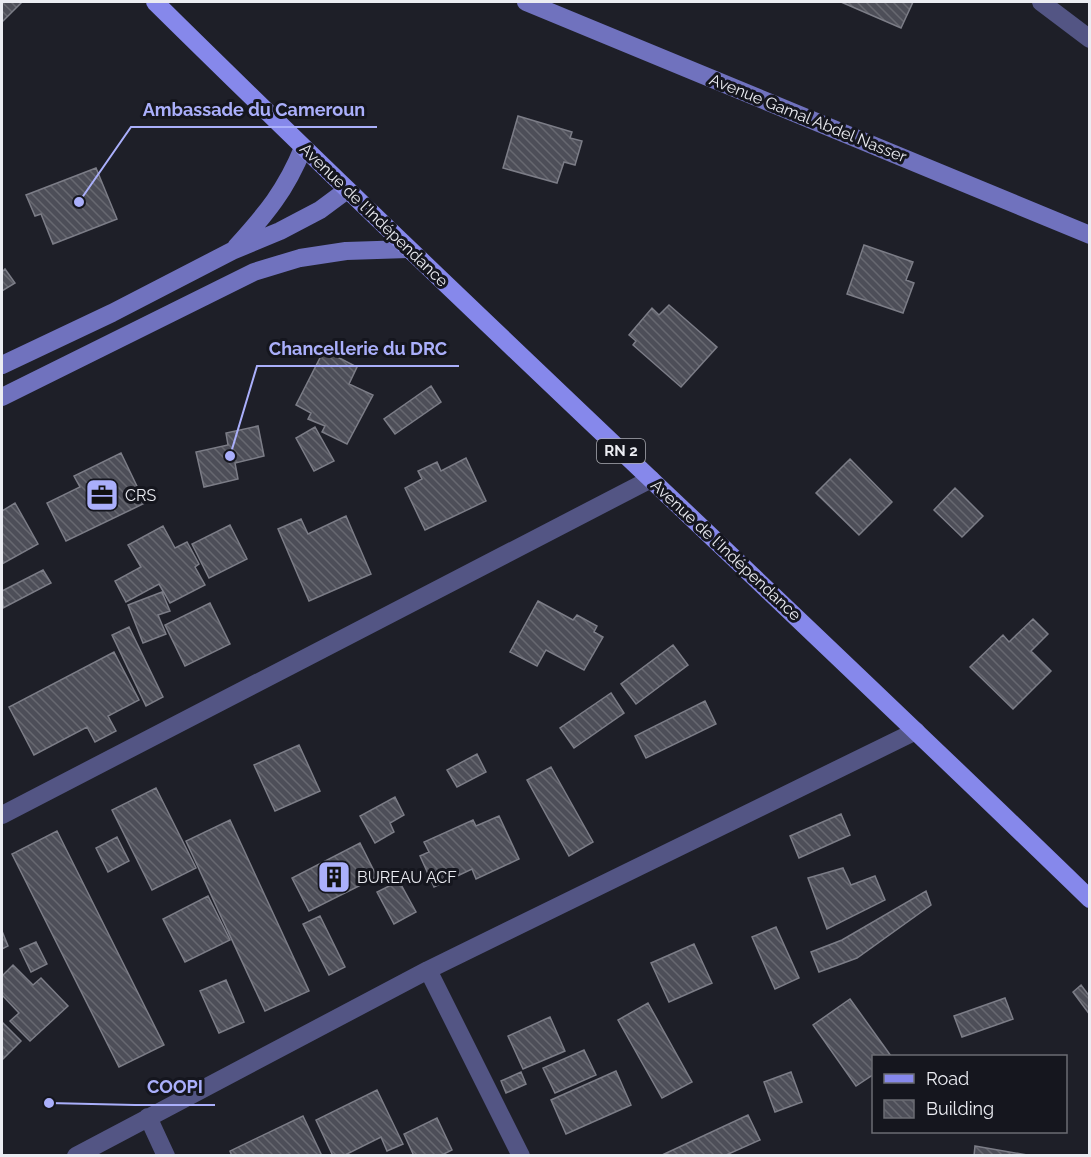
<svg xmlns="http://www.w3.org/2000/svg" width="1091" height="1157" viewBox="0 0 1091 1157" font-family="Raleway,sans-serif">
  <defs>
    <pattern id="building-back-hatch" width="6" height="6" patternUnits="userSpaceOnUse" patternTransform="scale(1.5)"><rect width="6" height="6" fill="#4d4e58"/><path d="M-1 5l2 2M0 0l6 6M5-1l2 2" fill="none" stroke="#676870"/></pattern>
  </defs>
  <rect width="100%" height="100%" fill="#1e1f28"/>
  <!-- building -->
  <path fill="url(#building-back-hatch)" stroke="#7c7d87" stroke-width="1.5" d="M 2,2 L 22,2 L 2,22 Z
    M 841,2 L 913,2 L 901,28 Z
    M 518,116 L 572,132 L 570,138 L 582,141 L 575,165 L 564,162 L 557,183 L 503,168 Z
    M 96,168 L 117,219 L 53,244 L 41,214 L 35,216 L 26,195 Z
    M 864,245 L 913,262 L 906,280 L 914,283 L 903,313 L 847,294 Z
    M 5,269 L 15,283 L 2,291 L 2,272 Z
    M 669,305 L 717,347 L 681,387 L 633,345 L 636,341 L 629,335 L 652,308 L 659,315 Z
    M 324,350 L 357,367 L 349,384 L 373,395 L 347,444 L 322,432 L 325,426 L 308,419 L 311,413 L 296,405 Z
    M 431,386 L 441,402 L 395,434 L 384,419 Z
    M 258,426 L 264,456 L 235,463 L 238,479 L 204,487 L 196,452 L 228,445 L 226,433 Z
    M 315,427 L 334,461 L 314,471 L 296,438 Z
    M 121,453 L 145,503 L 66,541 L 47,503 L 80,487 L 74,476 Z
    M 466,458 L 486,501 L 425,530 L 405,488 L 422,479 L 418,471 L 437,462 L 441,471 Z
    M 850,459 L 892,502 L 859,535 L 816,493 Z
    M 955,488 L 983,516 L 962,537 L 934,510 Z
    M 15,503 L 38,544 L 2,564 L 2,511 Z
    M 346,516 L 371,574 L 309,601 L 278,529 L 301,519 L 308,534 Z
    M 230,525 L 247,559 L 209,578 L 192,544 Z
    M 163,526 L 175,548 L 187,542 L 199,564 L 195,567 L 205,585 L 170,603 L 159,584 L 126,602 L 115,581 L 141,567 L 128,545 Z
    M 43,570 L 51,583 L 3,608 L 2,591 Z
    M 162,592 L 170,611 L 158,615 L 166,634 L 143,643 L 128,605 Z
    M 538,601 L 573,620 L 577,615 L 597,626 L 594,632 L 603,637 L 584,670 L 546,650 L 537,666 L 510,652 Z
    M 210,603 L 230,644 L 185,666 L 165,625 Z
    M 1033,619 L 1048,634 L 1031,651 L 1051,671 L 1013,709 L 970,667 L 1003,635 L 1009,642 Z
    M 129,627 L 163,697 L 146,706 L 112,635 Z
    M 673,645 L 688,665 L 636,704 L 621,684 Z
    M 114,652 L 139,700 L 108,716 L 116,731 L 95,742 L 87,727 L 34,755 L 9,707 Z
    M 611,693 L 624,713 L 574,748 L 560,728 Z
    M 705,701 L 716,724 L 646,758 L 635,736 Z
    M 299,745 L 320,791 L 275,811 L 254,765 Z
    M 477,754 L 486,772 L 457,787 L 447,770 Z
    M 551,767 L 593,842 L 569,856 L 527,780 Z
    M 156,788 L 196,868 L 152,890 L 112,810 Z
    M 395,797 L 404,815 L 390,823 L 394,832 L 375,843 L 360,816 Z
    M 841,814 L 850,835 L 799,858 L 790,836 Z
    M 499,816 L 519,859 L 476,879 L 472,869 L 434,887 L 420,856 L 429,852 L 424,842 L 473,820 L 476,826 Z
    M 230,820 L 309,991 L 265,1011 L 186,841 Z
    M 57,831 L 164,1045 L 119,1067 L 12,854 Z
    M 117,837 L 129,861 L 108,872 L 96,848 Z
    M 360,843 L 377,877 L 309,911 L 292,878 Z
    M 843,868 L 851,885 L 875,876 L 885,900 L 827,929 L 808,878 Z
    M 399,881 L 416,912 L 394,924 L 377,892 Z
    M 926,891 L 931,905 L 857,958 L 819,972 L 811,952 L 842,940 Z
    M 208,896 L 230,940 L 185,962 L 163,919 Z
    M 320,916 L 345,967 L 329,975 L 303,924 Z
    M 776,927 L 799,978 L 775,989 L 752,937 Z
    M 2,931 L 8,946 L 2,949 Z
    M 36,942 L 47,964 L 31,972 L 20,949 Z
    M 694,944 L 712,983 L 669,1002 L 651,963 Z
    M 13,965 L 33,985 L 41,978 L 68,1006 L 30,1041 L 10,1021 L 19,1013 L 2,995 L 2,976 Z
    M 226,980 L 244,1022 L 219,1033 L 200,991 Z
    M 1081,985 L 1090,997 L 1090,1015 L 1073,992 Z
    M 1005,998 L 1013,1019 L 962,1037 L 954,1016 Z
    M 850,999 L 891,1056 L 874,1056 L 874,1074 L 856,1086 L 813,1025 Z
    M 648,1003 L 692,1082 L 662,1098 L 618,1020 Z
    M 550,1017 L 565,1051 L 523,1069 L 508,1036 Z
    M 2,1022 L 21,1041 L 2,1060 Z
    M 584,1050 L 596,1075 L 555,1093 L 543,1068 Z
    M 616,1071 L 631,1105 L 566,1134 L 551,1100 Z
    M 521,1072 L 526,1084 L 506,1093 L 501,1081 Z
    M 791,1072 L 802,1102 L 775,1112 L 764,1082 Z
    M 377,1090 L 403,1144 L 387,1151 L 381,1137 L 343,1156 L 333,1156 L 316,1120 Z
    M 748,1115 L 760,1140 L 724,1156 L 660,1156 Z
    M 303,1116 L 322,1156 L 232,1156 L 230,1151 Z
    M 437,1118 L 452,1150 L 440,1156 L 414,1156 L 404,1134 Z
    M 975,1146 L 1033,1156 L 974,1156 Z"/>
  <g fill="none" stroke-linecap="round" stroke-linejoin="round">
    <!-- street -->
    <path stroke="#535584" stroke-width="18" d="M 1041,2 L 1090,39
      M 2,815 L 651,479
      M 428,970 L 521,1156
      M 148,1117 L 166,1156
      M 76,1156 L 428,970 L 916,731"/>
    <!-- secondary -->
    <path stroke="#7072be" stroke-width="18" d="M 526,2 L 1090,235
      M 236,247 C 266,214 286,190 303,148
      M 2,365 L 112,313 L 232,251 L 280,231 L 320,210 L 347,190
      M 2,397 L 254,272 L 300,258 L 346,251 L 408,249"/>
    <!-- primary -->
    <path stroke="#8688eb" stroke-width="18" d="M 155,2 C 462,305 780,598 1090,899"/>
  </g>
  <!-- icons -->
  <defs>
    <g id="office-square" transform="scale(1.725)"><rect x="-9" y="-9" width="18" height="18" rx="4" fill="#aaaffb" stroke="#15161e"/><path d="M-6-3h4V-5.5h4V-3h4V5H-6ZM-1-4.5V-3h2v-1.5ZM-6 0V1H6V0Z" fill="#111"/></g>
    <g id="building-square" transform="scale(1.725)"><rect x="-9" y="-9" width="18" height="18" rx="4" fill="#aaaffb" stroke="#15161e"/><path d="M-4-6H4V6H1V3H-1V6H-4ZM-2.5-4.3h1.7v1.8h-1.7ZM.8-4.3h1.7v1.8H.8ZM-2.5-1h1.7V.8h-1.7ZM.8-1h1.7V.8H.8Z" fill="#111"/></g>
  </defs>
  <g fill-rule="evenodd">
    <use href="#office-square" x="102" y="495"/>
    <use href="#building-square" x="334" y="877"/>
  </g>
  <g text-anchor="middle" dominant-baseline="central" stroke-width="6" stroke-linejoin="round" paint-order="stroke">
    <!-- shield labels -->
    <rect fill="#15161e" stroke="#abacb2" stroke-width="1.5" x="597" y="439" width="48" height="24" rx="4.5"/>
    <g font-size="15" font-weight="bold" fill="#ebecf2">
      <text x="621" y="451">RN 2</text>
    </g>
    <!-- street labels -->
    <g font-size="16" fill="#ebecf2" stroke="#15161e">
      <text transform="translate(808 118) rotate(22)">Avenue Gamal Abdel Nasser</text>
      <text transform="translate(374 215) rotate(44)">Avenue de l'Indépendance</text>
      <text transform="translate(726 550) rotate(43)">Avenue de l'Indépendance</text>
    </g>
    <!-- poi labels -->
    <g font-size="16" fill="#ebecf2" stroke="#15161e" text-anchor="start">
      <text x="125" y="495">CRS</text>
      <text x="357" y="877">BUREAU ACF</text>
    </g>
  </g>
  <!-- callouts -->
  <path fill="none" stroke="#aaaffb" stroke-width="2" d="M79 202L131 127H377M230 456L257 366H459M49 1103L135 1105H215"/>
  <g fill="#aaaffb" stroke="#15161e" stroke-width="2">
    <circle cx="79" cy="202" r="6"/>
    <circle cx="230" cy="456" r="6"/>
    <circle cx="49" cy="1103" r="6"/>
  </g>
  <g font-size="18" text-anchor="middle" font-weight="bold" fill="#aaaffb" stroke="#15161e" stroke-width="6" stroke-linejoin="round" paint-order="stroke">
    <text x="254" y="116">Ambassade du Cameroun</text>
    <text x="358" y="355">Chancellerie du DRC</text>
    <text x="175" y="1093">COOPI</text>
  </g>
  <!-- border -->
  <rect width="1091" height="1157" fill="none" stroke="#ebecf2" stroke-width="6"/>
  <!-- legend -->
  <rect x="872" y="1055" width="195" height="78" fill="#15161e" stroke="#6b6c73" stroke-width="1.5"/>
  <rect x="884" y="1074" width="30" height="9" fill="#8688eb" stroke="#6b6c73" stroke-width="1.5"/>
  <text x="926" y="1085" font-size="18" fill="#ebecf2">Road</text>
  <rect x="884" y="1100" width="30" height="18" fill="url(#building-back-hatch)" stroke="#6b6c73" stroke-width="1.5"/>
  <text x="926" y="1115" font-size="18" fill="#ebecf2">Building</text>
</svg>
